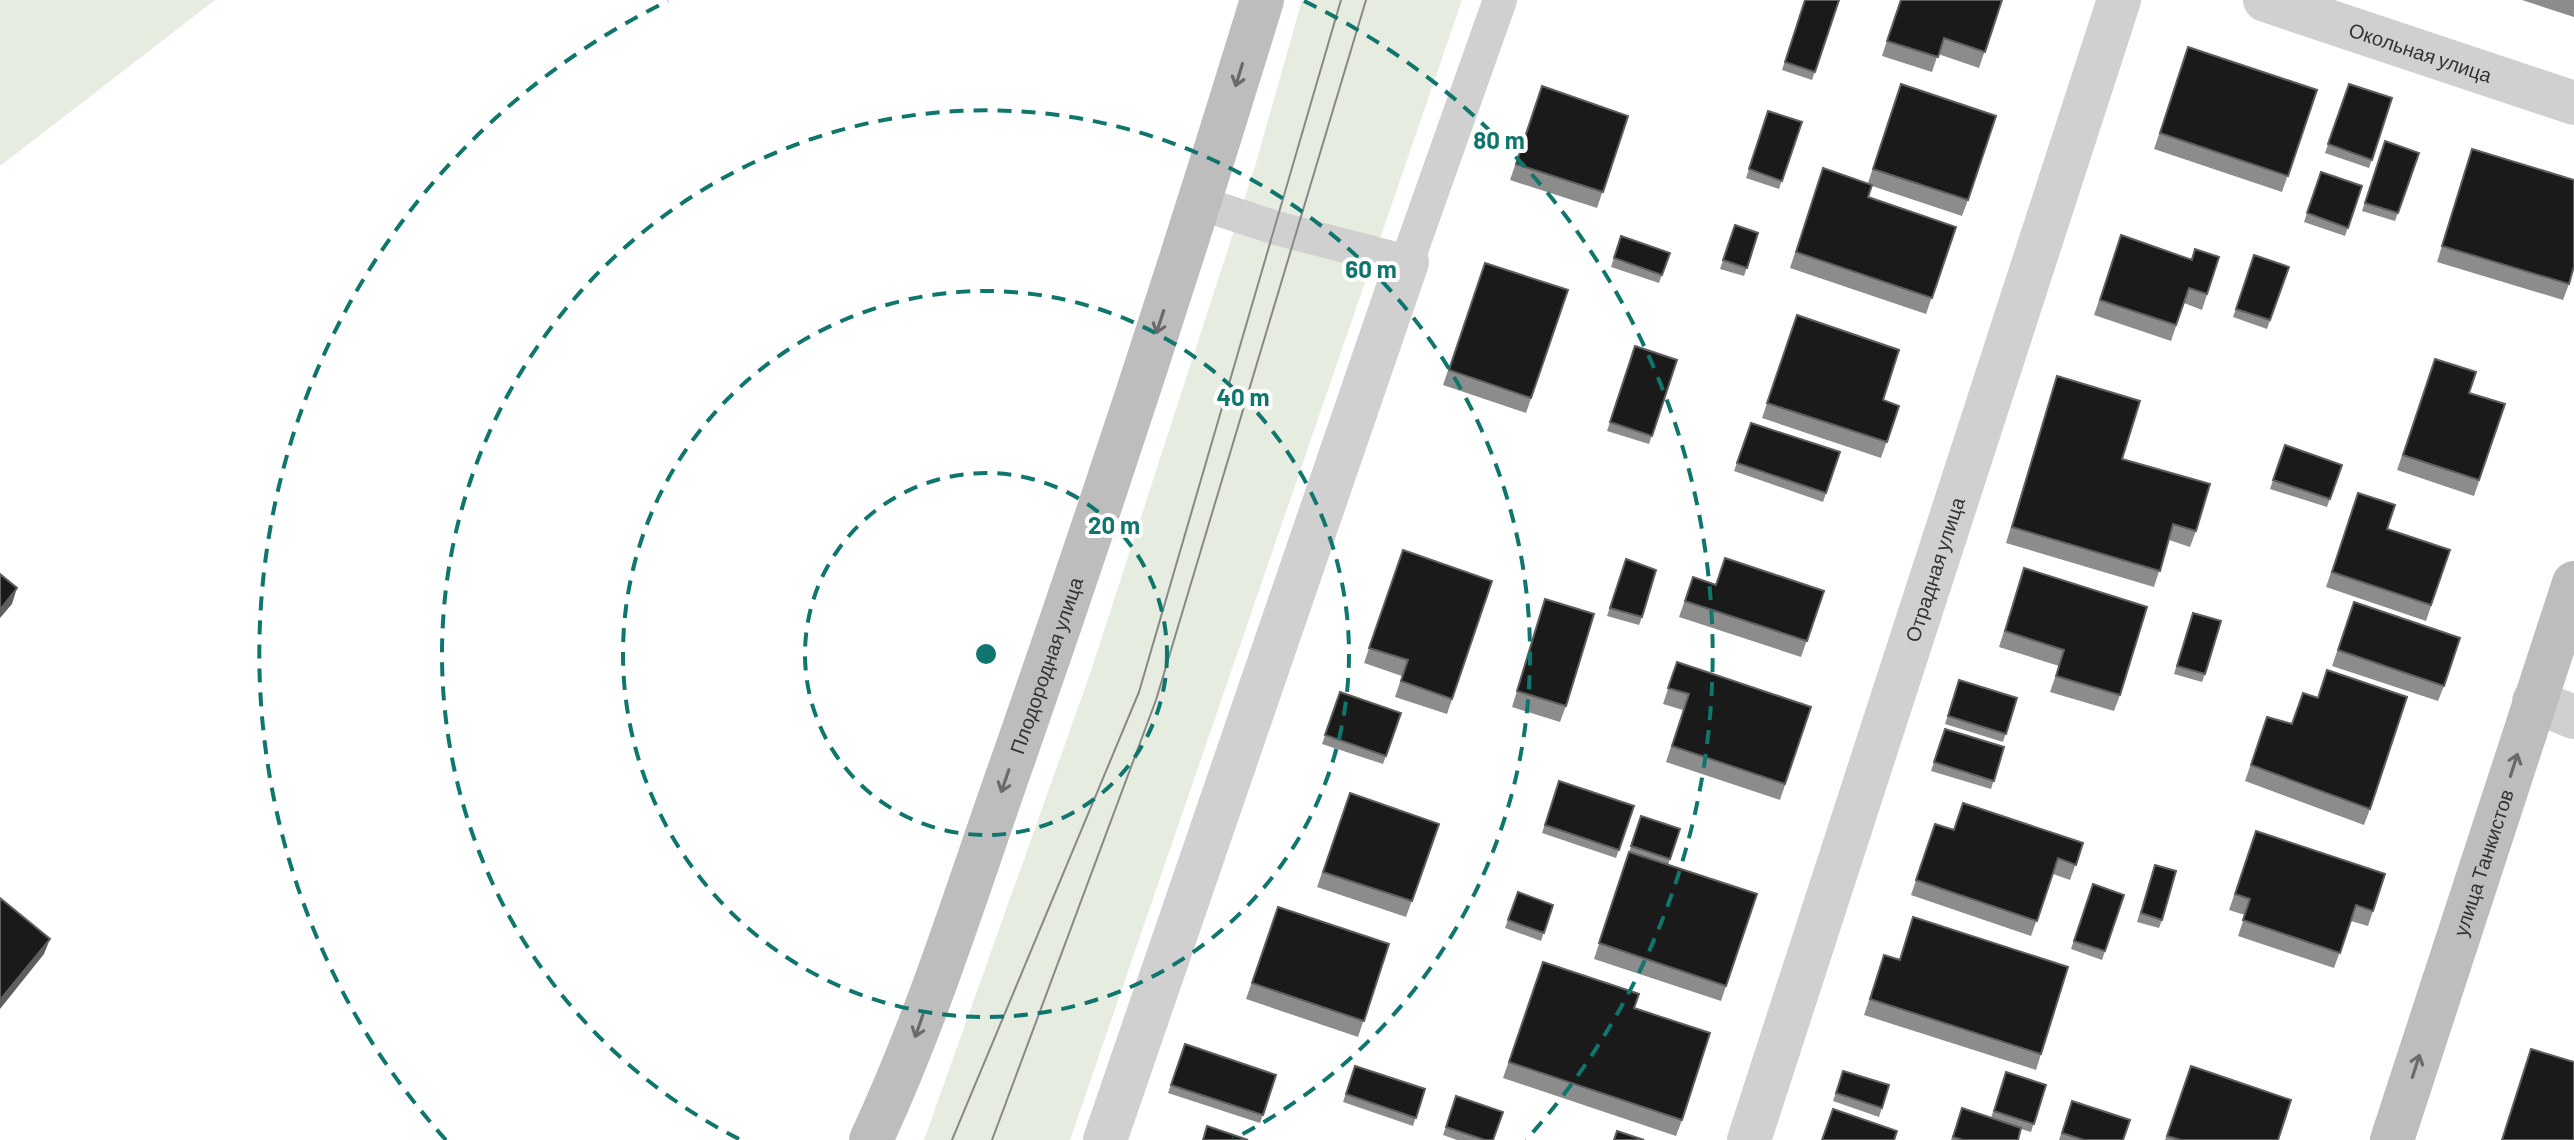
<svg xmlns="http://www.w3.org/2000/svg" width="2574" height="1140" viewBox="0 0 2574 1140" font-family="Barlow,sans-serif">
  <rect width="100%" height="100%" fill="#fff"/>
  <!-- green -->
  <path fill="#e6ecdf" d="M 0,0 L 215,0 L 0,166 Z
    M 1302,0 L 1462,0 L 1070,1140 L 924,1140 L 1090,674 L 1256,163 Z"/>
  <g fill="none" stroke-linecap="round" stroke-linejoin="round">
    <!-- lane -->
    <path stroke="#d0d0d0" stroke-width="34" d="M 1200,203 L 1276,228 L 1407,262 L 1500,0"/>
    <!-- street -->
    <g stroke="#d0d0d0" stroke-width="44">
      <path id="s1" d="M 2265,0 L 2574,103"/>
      <path d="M 2534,701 L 2574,717"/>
      <path d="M 1105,1140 L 1407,262"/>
      <path id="s2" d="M 1749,1140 L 2119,0"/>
    </g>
    <!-- secondary -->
    <g stroke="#bdbdbd" stroke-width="44">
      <path id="s3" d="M 871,1140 C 928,1018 968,887 1013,760 C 1101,509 1184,255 1262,0"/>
      <path id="s4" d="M 2392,1140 L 2574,583"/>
    </g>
    <!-- tram -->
    <path stroke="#888" stroke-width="2" d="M 952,1140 L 1139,692 L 1341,0
      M 992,1140 L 1156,700 L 1366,0"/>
  </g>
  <!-- wall -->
  <path fill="#8c8c8c" d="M 1805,0 L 1839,0 L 1812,80 L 1782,70 Z
    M 1900,0 L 2002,0 L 1979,68 L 1938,54 L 1932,72 L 1882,56 Z
    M 2522,0 L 2574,0 L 2574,17 Z
    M 2188,47 L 2317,90 L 2282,192 L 2154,149 Z
    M 2349,84 L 2392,98 L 2369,168 L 2325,153 Z
    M 1542,86 L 1628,116 L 1597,208 L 1510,180 Z
    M 1895,100 L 1968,200 L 1962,216 L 1872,186 L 1868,197 L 1956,227 L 1926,314 L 1790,268 L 1818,184 L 1868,183 Z
    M 1768,111 L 1802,122 L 1779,189 L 1746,178 Z
    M 2385,141 L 2419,153 L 2395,221 L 2362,211 Z
    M 2472,149 L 2569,284 L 2563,300 L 2437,262 Z
    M 2321,172 L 2362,186 L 2345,236 L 2304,222 Z
    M 1735,225 L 1758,233 L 1744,276 L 1720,269 Z
    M 1621,236 L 1670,253 L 1659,283 L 1611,267 Z
    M 2195,249 L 2219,257 L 2202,310 L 2184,303 L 2171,341 L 2094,315 L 2116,251 L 2191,259 Z
    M 2254,255 L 2289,267 L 2267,329 L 2233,317 Z
    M 1485,263 L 1568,290 L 1526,413 L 1443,385 Z
    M 1797,315 L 1883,400 L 1899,406 L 1881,458 L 1762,418 Z
    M 1635,346 L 1677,360 L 1649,444 L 1607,431 Z
    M 2435,359 L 2469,393 L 2505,404 L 2474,496 L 2397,470 Z
    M 2057,376 L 2122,459 L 2196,531 L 2190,547 L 2169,540 L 2154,587 L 2006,543 Z
    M 1751,423 L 1840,452 L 1823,502 L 1734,471 Z
    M 2285,445 L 2342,465 L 2327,507 L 2270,489 Z
    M 2358,493 L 2387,529 L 2450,550 L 2426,621 L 2326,587 Z
    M 1403,550 L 1492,581 L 1447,714 L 1395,697 L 1402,676 L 1364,663 Z
    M 1626,559 L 1642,617 L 1639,625 L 1607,616 Z
    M 2024,568 L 2120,695 L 2114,711 L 2050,692 L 2059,666 L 1999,647 Z
    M 1693,577 L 1715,585 L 1824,591 L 1801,657 L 1679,617 Z
    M 1545,599 L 1566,706 L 1560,722 L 1512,707 Z
    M 2354,602 L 2444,686 L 2438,701 L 2332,666 Z
    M 2190,622 L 2205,674 L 2202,682 L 2174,674 Z
    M 1677,662 L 1811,707 L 1780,800 L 1666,762 L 1683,710 L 1663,704 Z
    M 1959,680 L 2017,698 L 2003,742 L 1945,724 Z
    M 1340,692 L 1401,713 L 1383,764 L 1322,744 Z
    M 2317,698 L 2370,809 L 2364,825 L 2245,781 L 2267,717 L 2292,724 Z
    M 1945,729 L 2004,747 L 1991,789 L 1931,771 Z
    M 1559,781 L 1634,806 L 1616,858 L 1542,833 Z
    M 1350,793 L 1439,824 L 1406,917 L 1317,887 Z
    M 1641,816 L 1680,829 L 1668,865 L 1726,986 L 1721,1001 L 1594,959 Z
    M 1935,824 L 1954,829 L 2083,843 L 2070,880 L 2053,874 L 2031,936 L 1911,895 Z
    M 2256,831 L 2385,874 L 2368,926 L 2351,921 L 2334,968 L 2238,936 L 2245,915 L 2229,910 Z
    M 2152,873 L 2162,920 L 2159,928 L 2137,922 Z
    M 2093,884 L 2124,895 L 2102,960 L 2071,949 Z
    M 1518,892 L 1553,905 L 1541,941 L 1505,928 Z
    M 1278,907 L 1389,944 L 1358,1037 L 1246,999 Z
    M 1913,917 L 2041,1054 L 2036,1070 L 1864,1015 L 1884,955 L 1899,960 Z
    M 1543,962 L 1634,1008 L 1682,1120 L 1676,1136 L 1503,1078 Z
    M 1185,1044 L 1276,1075 L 1260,1123 L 1168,1093 Z
    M 1355,1066 L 1425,1089 L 1413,1126 L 1343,1102 Z
    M 2191,1066 L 2278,1140 L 2165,1140 Z
    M 1843,1071 L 1889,1085 L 1879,1117 L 1833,1101 Z
    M 2006,1072 L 2046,1085 L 2031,1132 L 2021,1129 L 2018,1140 L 1951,1140 L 1962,1108 L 1991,1118 Z
    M 1456,1096 L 1493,1140 L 1457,1140 L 1443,1135 Z
    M 2072,1101 L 2123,1140 L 2059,1140 Z"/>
  <!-- shaded-wall -->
  <path fill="#5f5f5f" d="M 17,588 L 12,604 L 0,618 L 0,610 Z
    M 50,939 L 44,954 L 0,1009 L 0,1000 Z"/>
  <!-- building -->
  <path fill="#1a1a1a" stroke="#5f5f5f" stroke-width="2" d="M 1805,0 L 1839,0 L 1815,72 L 1785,62 Z
    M 1901,0 L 2002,0 L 1985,52 L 1944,38 L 1938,57 L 1887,41 Z
    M 2188,47 L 2317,90 L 2288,176 L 2160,133 Z
    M 1901,84 L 1996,116 L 1968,200 L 1873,169 Z
    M 2349,84 L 2392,98 L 2372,160 L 2328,144 Z
    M 1542,86 L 1628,116 L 1603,192 L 1516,164 Z
    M 1768,111 L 1802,122 L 1782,181 L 1749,169 Z
    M 2385,141 L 2419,153 L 2398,213 L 2365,203 Z
    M 2472,149 L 2574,180 L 2574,266 L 2569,284 L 2442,246 Z
    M 1823,168 L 1872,185 L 1868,197 L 1956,227 L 1932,298 L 1796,252 Z
    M 2321,172 L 2362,186 L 2348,228 L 2307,213 Z
    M 1735,225 L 1758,233 L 1747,268 L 1723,260 Z
    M 2121,235 L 2192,260 L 2195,249 L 2219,257 L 2207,294 L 2189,288 L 2176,325 L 2100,300 Z
    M 1621,236 L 1670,253 L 1662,275 L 1614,258 Z
    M 2254,255 L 2289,267 L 2270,320 L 2236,309 Z
    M 1485,263 L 1568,290 L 1531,398 L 1449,370 Z
    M 1797,315 L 1899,350 L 1883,400 L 1899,406 L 1887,442 L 1767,403 Z
    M 1635,346 L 1677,360 L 1652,436 L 1610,422 Z
    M 2435,359 L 2476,372 L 2469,393 L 2505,404 L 2479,480 L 2403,455 Z
    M 2057,376 L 2140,401 L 2122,459 L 2210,484 L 2196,531 L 2173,524 L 2160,571 L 2012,527 Z
    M 1751,423 L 1840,452 L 1826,493 L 1737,463 Z
    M 2285,445 L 2342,465 L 2330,499 L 2273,480 Z
    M 2358,493 L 2395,505 L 2387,529 L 2450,550 L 2431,605 L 2332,572 Z
    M 1403,550 L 1492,581 L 1452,699 L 1401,681 L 1408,660 L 1369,648 Z
    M 1725,558 L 1824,591 L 1807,641 L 1685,601 L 1693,577 L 1716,585 Z
    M 1626,559 L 1656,570 L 1642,617 L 1610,608 Z
    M 2024,568 L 2147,607 L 2120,695 L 2056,676 L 2064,650 L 2005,631 Z
    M 0,574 L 17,588 L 0,610 Z
    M 1545,599 L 1594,614 L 1566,706 L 1517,691 Z
    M 2354,602 L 2460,638 L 2444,686 L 2338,650 Z
    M 2193,613 L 2221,621 L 2205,674 L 2177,666 Z
    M 1677,662 L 1811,707 L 1785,784 L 1672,746 L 1689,694 L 1668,688 Z
    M 2327,670 L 2407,697 L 2370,809 L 2251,765 L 2267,717 L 2292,724 L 2303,693 L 2318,698 Z
    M 1959,680 L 2017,698 L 2006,734 L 1948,716 Z
    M 1340,692 L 1401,713 L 1386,756 L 1325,735 Z
    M 1945,729 L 2004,747 L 1994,781 L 1934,762 Z
    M 1559,781 L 1634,806 L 1619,850 L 1545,825 Z
    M 1350,793 L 1439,824 L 1412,901 L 1323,872 Z
    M 1963,803 L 2083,843 L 2076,865 L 2058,858 L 2037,921 L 1916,880 L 1935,824 L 1954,830 Z
    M 1641,816 L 1680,829 L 1670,859 L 1631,846 Z
    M 2256,831 L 2385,874 L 2373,911 L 2356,905 L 2340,953 L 2243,920 L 2250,899 L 2235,894 Z
    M 1629,852 L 1757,894 L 1726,986 L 1599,943 Z
    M 2155,865 L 2176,871 L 2162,920 L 2141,913 Z
    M 2093,884 L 2124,895 L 2105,951 L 2074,941 Z
    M 1518,892 L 1553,905 L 1544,933 L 1508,920 Z
    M 0,898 L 50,939 L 0,1000 Z
    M 1278,907 L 1389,944 L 1364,1021 L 1252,983 Z
    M 1913,917 L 2068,967 L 2041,1054 L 1870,999 L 1884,955 L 1900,960 Z
    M 1543,962 L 1639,994 L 1634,1008 L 1710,1033 L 1682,1120 L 1509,1062 Z
    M 1185,1044 L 1276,1075 L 1263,1115 L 1171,1085 Z
    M 2531,1049 L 2574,1062 L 2574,1140 L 2502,1140 Z
    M 1355,1066 L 1425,1089 L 1416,1118 L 1346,1094 Z
    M 2191,1066 L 2291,1100 L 2278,1140 L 2181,1140 L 2167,1136 Z
    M 1843,1071 L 1889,1085 L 1882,1108 L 1836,1093 Z
    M 2006,1072 L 2046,1085 L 2034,1124 L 1994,1111 Z
    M 1456,1096 L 1503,1112 L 1493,1140 L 1485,1140 L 1446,1127 Z
    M 2072,1101 L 2130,1120 L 2123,1140 L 2084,1140 L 2062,1133 Z
    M 1962,1108 L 2021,1128 L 2018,1140 L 1963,1140 L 1953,1137 Z
    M 1833,1109 L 1897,1131 L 1894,1140 L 1822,1140 Z
    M 1207,1126 L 1248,1140 L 1203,1140 Z
    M 1617,1131 L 1644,1140 L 1614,1140 Z"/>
  <!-- one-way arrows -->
  <defs><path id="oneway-shaft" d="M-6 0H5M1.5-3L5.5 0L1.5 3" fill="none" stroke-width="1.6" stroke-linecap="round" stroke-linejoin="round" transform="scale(2)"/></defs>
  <g stroke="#6a6a6a">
    <use href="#oneway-shaft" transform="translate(1239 75) rotate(107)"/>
    <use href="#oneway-shaft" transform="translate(1160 322) rotate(108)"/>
    <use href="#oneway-shaft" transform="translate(2514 765) rotate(-72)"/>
    <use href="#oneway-shaft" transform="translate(1005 781) rotate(109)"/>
    <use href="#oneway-shaft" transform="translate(919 1026) rotate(109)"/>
    <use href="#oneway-shaft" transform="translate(2416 1066) rotate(-72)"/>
  </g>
  <!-- distance rings -->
  <g fill="none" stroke="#0f766e" stroke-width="4" stroke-dasharray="14 10">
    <circle cx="986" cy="654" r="181"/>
    <circle cx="986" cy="654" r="363"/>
    <path d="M739 1139A544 544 0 1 1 1233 1139"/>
    <path d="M446 1140A726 726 0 0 1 668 1M1304 1A726 726 0 0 1 1526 1140"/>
  </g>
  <g text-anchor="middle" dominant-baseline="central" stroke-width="8" stroke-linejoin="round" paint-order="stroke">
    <!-- street labels -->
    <g font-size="20" fill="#333" stroke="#fff">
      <text stroke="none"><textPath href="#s1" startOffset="164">Окольная улица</textPath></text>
      <text stroke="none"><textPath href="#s2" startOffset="600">Отрадная улица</textPath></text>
      <text stroke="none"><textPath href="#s3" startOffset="506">Плодородная улица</textPath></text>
      <text stroke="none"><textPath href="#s4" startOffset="292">улица Танкистов</textPath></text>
    </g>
  </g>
  <circle cx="986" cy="654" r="12" fill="#0f766e" stroke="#fff" stroke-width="4"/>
  <g font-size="24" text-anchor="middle" font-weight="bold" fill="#0f766e" stroke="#fff" stroke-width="8" stroke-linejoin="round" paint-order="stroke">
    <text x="1499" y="149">80 m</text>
    <text x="1371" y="278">60 m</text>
    <text x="1243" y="406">40 m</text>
    <text x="1114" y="534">20 m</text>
  </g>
</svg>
